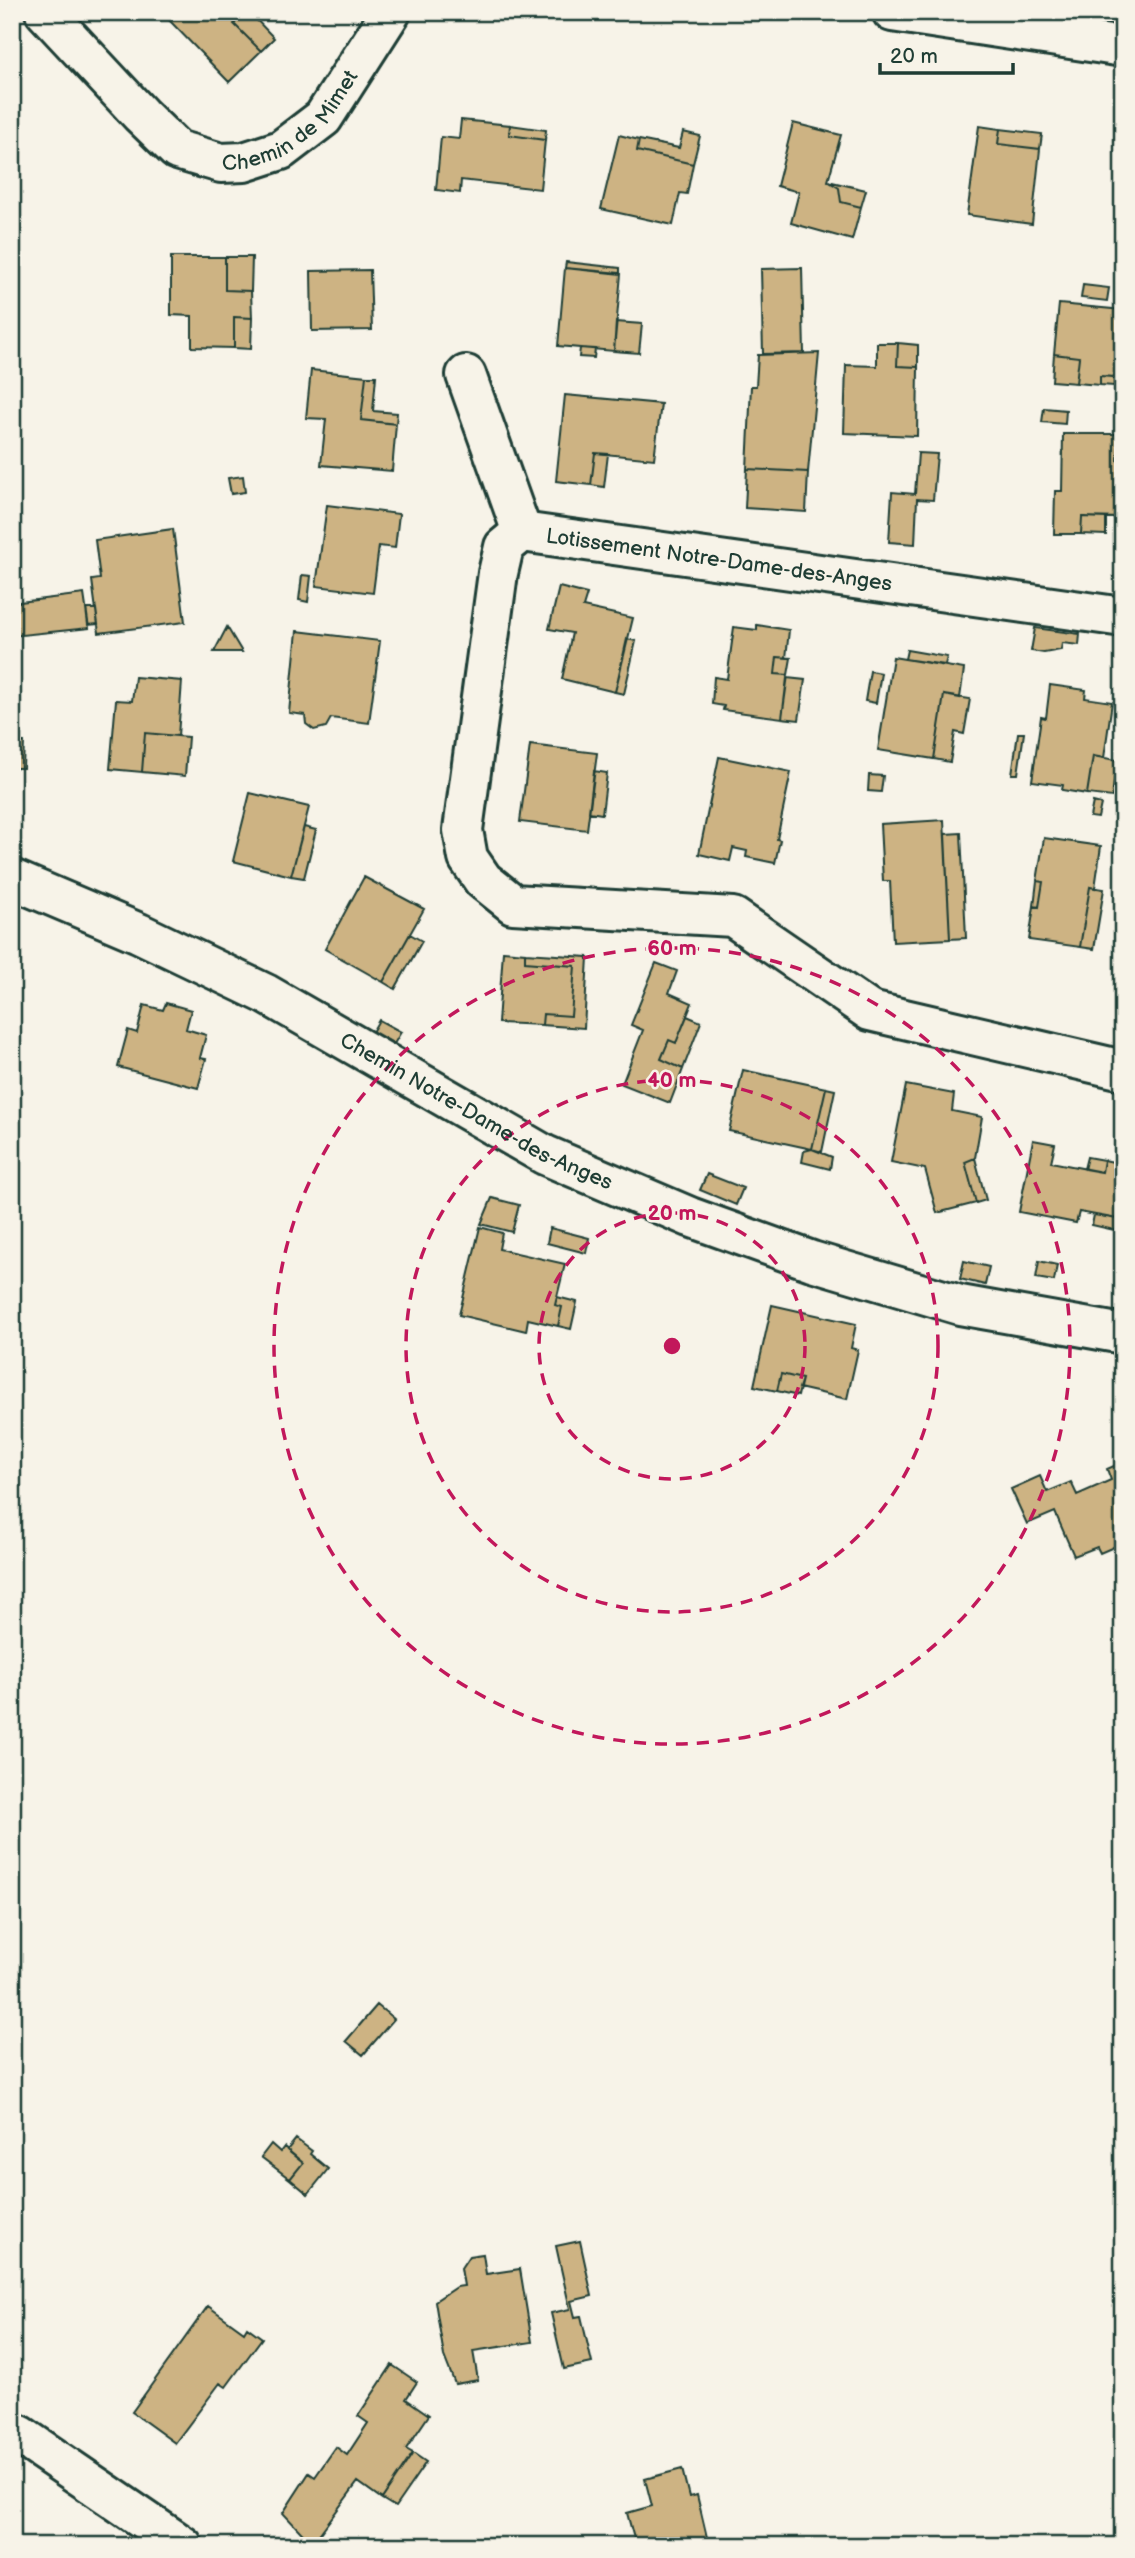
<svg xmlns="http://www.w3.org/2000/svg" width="1135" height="2558" viewBox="0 0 1135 2558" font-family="'Balsamiq Sans',sans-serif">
  <rect width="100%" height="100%" fill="#f7f3e8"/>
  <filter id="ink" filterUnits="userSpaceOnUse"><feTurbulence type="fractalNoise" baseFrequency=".0143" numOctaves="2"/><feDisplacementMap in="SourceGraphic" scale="14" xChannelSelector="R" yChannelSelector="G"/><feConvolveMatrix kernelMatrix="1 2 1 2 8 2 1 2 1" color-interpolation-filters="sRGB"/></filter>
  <g filter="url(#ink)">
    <!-- building -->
    <path fill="#cdb383" stroke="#1f3d34" stroke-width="2" d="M 177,12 L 243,12 L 245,14 L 234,24 L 261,51 L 229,82 L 169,20 Z
      M 246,12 L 249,12 L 274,38 L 261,51 L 234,24 Z
      M 461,120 L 510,125 L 509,135 L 545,140 L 540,189 L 461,180 L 460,193 L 436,190 L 441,137 L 459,139 Z
      M 793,123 L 841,135 L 828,181 L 839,188 L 841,202 L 861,207 L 852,240 L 791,223 L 799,192 L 777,186 Z
      M 510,125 L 546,130 L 545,140 L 509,135 Z
      M 979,126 L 1000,129 L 998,144 L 1040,149 L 1032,224 L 967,215 Z
      M 1000,129 L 1042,134 L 1040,149 L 998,144 Z
      M 683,132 L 700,136 L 693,164 L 637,151 L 639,140 L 679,148 Z
      M 619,135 L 639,140 L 637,151 L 693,164 L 687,194 L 680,193 L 673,225 L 601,209 Z
      M 828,181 L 866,190 L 861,207 L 841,202 L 839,188 Z
      M 171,257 L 225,257 L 225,290 L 251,291 L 252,318 L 234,317 L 234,348 L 192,347 L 192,316 L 171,315 Z
      M 225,257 L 252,257 L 251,291 L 225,290 Z
      M 566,262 L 620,268 L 620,273 L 565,268 Z
      M 565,268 L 621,274 L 614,351 L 558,346 Z
      M 802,268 L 804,353 L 763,354 L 761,269 Z
      M 370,270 L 372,330 L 312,331 L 311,271 Z
      M 1083,285 L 1109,288 L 1107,301 L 1081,298 Z
      M 1059,304 L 1123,310 L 1123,378 L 1100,376 L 1100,385 L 1076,383 L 1079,357 L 1054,354 Z
      M 234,317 L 252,318 L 251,349 L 234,348 Z
      M 616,322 L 642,324 L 639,353 L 614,351 Z
      M 877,343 L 898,343 L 897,366 L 918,367 L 917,436 L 844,433 L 846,365 L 877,366 Z
      M 898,343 L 918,345 L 918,367 L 897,366 Z
      M 580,348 L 595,349 L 594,358 L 579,357 Z
      M 819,353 L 808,472 L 747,469 L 751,386 L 756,386 L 758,355 Z
      M 1054,354 L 1079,357 L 1076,383 L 1052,381 Z
      M 311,370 L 366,376 L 361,420 L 396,424 L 392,471 L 321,465 L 326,419 L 306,418 Z
      M 366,376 L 376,376 L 373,411 L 397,413 L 396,424 L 361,420 Z
      M 1100,376 L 1114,377 L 1114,386 L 1100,385 Z
      M 565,395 L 661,404 L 654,459 L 595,453 L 591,485 L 556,481 Z
      M 1044,408 L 1066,410 L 1065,424 L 1042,422 Z
      M 1063,434 L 1119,434 L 1118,461 L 1123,461 L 1123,518 L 1082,517 L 1081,534 L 1054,534 L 1055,491 L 1062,491 Z
      M 595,453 L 608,454 L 604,487 L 591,485 Z
      M 918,453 L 937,454 L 933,500 L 917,499 L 915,544 L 889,542 L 892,492 L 915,494 Z
      M 747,469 L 808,472 L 806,512 L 745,508 Z
      M 243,476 L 245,492 L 231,494 L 228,478 Z
      M 327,505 L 399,514 L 395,548 L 379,546 L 373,593 L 316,586 Z
      M 1082,517 L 1106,518 L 1106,535 L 1081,534 Z
      M 173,529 L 185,622 L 99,633 L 92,580 L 100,579 L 95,540 Z
      M 302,575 L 311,576 L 308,602 L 299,600 Z
      M 559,587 L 587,594 L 583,607 L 633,618 L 615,692 L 562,679 L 572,633 L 549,629 Z
      M 84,594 L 89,628 L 12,636 L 12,603 Z
      M 86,609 L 96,609 L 98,624 L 88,625 Z
      M 757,625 L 789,630 L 786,658 L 777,657 L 775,674 L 788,675 L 782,718 L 723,710 L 724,706 L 712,704 L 714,677 L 727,679 L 734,627 L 757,630 Z
      M 227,627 L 242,652 L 214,652 Z
      M 1035,628 L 1080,634 L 1079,645 L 1062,643 L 1061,650 L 1044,653 L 1031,651 Z
      M 297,631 L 380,641 L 369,723 L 331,718 L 326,727 L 314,730 L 306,724 L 305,715 L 289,713 Z
      M 627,639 L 636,641 L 624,694 L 615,692 Z
      M 907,650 L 947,657 L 945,665 L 905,659 Z
      M 777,657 L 791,658 L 788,675 L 775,674 Z
      M 893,657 L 964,669 L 960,698 L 944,695 L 934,759 L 878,750 Z
      M 870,671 L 881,673 L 876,703 L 865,701 Z
      M 135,677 L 182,681 L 178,736 L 145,733 L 142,772 L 110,769 L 116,700 L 132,701 Z
      M 787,678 L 805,680 L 799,720 L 782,718 Z
      M 1050,685 L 1086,690 L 1085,698 L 1112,702 L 1104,758 L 1093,756 L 1087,794 L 1062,790 L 1063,785 L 1032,781 L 1041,717 L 1046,718 Z
      M 944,695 L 970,699 L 964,734 L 955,732 L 950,762 L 934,759 Z
      M 145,733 L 188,737 L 185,776 L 142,772 Z
      M 1018,733 L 1024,733 L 1018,774 L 1012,774 Z
      M 12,742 L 24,742 L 23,768 L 12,768 Z
      M 530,745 L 597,753 L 587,830 L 520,822 Z
      M 1093,756 L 1117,760 L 1112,797 L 1087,794 Z
      M 719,757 L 791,772 L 777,839 L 780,840 L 775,863 L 746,857 L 747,851 L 733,848 L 730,861 L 699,854 Z
      M 594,771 L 607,773 L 602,814 L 589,812 Z
      M 869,775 L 883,776 L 881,792 L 868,791 Z
      M 250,793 L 309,807 L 291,876 L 233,861 Z
      M 1093,802 L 1101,804 L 1098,818 L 1090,817 Z
      M 944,820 L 950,939 L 893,942 L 890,881 L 883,881 L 880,824 Z
      M 304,827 L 316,830 L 304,878 L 291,876 Z
      M 961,833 L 966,938 L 950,939 L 945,834 Z
      M 1044,838 L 1101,846 L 1095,888 L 1090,887 L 1080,947 L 1029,940 L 1034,906 L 1039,907 L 1043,882 L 1037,881 Z
      M 364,877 L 424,909 L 383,982 L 325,949 Z
      M 1037,881 L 1043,882 L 1039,907 L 1034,906 Z
      M 1090,887 L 1104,889 L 1094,949 L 1080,947 Z
      M 410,934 L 422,941 L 395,989 L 383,982 Z
      M 503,951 L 525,953 L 525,962 L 575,966 L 571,1016 L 543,1014 L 542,1025 L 498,1023 Z
      M 525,953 L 588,957 L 584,1028 L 542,1025 L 543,1014 L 571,1016 L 575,966 L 525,962 Z
      M 656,963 L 677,971 L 669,993 L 692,1003 L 676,1043 L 669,1040 L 661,1059 L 683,1069 L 670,1103 L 622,1084 L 643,1030 L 631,1025 Z
      M 166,1003 L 191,1010 L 186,1029 L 206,1035 L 200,1058 L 206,1059 L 198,1088 L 118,1067 L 128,1030 L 137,1033 L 144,1005 L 163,1010 Z
      M 687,1016 L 701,1022 L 683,1069 L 661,1059 L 669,1040 L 676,1043 Z
      M 379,1020 L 401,1032 L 394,1044 L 372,1032 Z
      M 743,1070 L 826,1088 L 812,1149 L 729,1131 Z
      M 906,1085 L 954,1094 L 952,1111 L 982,1117 L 975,1158 L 965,1162 L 976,1203 L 937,1213 L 925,1169 L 891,1162 Z
      M 826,1088 L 835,1090 L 822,1152 L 812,1149 Z
      M 1033,1140 L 1055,1144 L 1051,1162 L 1102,1172 L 1104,1160 L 1123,1164 L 1123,1220 L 1079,1212 L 1076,1223 L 1019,1212 Z
      M 812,1149 L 832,1157 L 830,1169 L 802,1162 L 804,1151 Z
      M 1087,1157 L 1104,1160 L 1102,1172 L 1084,1169 Z
      M 975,1158 L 986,1200 L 976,1203 L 965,1162 Z
      M 707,1174 L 743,1188 L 736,1205 L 700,1190 Z
      M 492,1198 L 519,1205 L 512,1232 L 481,1224 Z
      M 1094,1215 L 1123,1220 L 1123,1232 L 1092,1225 Z
      M 480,1227 L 502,1233 L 499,1249 L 565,1264 L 555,1305 L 562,1307 L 558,1326 L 528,1319 L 526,1331 L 459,1315 Z
      M 550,1228 L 589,1238 L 586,1253 L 547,1243 Z
      M 964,1261 L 989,1267 L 985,1285 L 960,1279 Z
      M 1039,1261 L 1057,1265 L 1054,1281 L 1036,1278 Z
      M 557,1297 L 577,1302 L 571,1329 L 558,1326 L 562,1307 L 555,1305 Z
      M 772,1305 L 856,1324 L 851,1348 L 858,1350 L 847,1399 L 799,1388 L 802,1379 L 781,1374 L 777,1391 L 754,1386 Z
      M 781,1374 L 802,1379 L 798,1396 L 777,1391 Z
      M 1123,1462 L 1123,1543 L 1100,1553 L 1097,1547 L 1074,1556 L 1055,1512 L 1027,1524 L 1011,1489 L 1040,1476 L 1047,1492 L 1071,1482 L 1077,1495 L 1111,1480 L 1107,1469 Z
      M 377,2005 L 394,2019 L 363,2055 L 346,2041 Z
      M 296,2139 L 312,2151 L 310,2154 L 328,2169 L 308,2194 L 290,2179 L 303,2163 L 287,2150 Z
      M 271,2144 L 280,2152 L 284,2147 L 303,2163 L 290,2179 L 261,2157 Z
      M 580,2241 L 592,2296 L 571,2301 L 575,2317 L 581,2316 L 592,2363 L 564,2369 L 551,2313 L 570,2309 L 556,2246 Z
      M 483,2254 L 486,2274 L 520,2269 L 532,2342 L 473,2351 L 478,2380 L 455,2384 L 444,2356 L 435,2301 L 456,2287 L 464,2286 L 461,2268 L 469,2256 Z
      M 208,2306 L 244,2332 L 247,2327 L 262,2338 L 226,2387 L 220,2383 L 175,2443 L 132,2412 Z
      M 392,2365 L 417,2382 L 406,2399 L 429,2415 L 406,2449 L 413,2453 L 382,2499 L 358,2482 L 312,2544 L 283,2513 L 309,2473 L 315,2477 L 336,2447 L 347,2455 L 368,2423 L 358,2416 Z
      M 413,2453 L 426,2462 L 395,2507 L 382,2499 Z
      M 682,2469 L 689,2497 L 697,2495 L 709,2546 L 636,2546 L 627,2513 L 652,2506 L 645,2479 Z"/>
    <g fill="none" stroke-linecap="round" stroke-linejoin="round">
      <!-- street casing -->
      <g stroke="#1f3d34" stroke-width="44">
        <g id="street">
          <path id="s1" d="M 45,12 L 141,115 L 177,150 L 221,163 L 244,162 L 281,150 L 323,118 L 391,12"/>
          <path d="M 892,12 L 1123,47"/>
          <path d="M 466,375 L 522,532"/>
          <path d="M 1123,617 L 522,532 L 504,547 L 498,573 L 463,830 L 468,858 L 483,880 L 513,904 L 733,917 L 870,1011 L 1123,1070"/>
          <path id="s2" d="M 12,879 L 139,933 L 266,994 L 545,1155 L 690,1217 L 812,1261 L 960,1305 L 1123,1334"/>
          <path d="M 12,2432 L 20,2435 L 183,2546"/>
        </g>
      </g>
      <!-- street -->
      <use href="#street" stroke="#f7f3e8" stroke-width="38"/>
    </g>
  </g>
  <!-- distance rings -->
  <g fill="none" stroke="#c2185b" stroke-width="3.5" stroke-dasharray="12 9">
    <circle cx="672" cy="1346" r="133"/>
    <circle cx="672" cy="1346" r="266"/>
    <circle cx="672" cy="1346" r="398"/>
  </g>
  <g text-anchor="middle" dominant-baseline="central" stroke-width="5" stroke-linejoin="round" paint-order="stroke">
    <!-- street labels -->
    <g font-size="21" fill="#1f3d34" stroke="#f7f3e8">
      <text stroke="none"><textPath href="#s1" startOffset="322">Chemin de Mimet</textPath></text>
      <text transform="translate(719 560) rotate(8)">Lotissement Notre-Dame-des-Anges</text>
      <text stroke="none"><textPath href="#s2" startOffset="520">Chemin Notre-Dame-des-Anges</textPath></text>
    </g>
  </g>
  <circle cx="672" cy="1346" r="10" fill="#c2185b" stroke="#f7f3e8" stroke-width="3.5"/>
  <g font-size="21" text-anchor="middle" font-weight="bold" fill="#c2185b" stroke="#f7f3e8" stroke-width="5" stroke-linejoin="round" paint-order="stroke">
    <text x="672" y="955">60 m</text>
    <text x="672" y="1087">40 m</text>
    <text x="672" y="1220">20 m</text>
  </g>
  <!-- margin -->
  <rect width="1135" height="2558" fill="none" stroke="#f7f3e8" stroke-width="42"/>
  <rect x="21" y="21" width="1093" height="2516" fill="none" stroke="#1f3d34" stroke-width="2.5" filter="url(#ink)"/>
  <!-- scale -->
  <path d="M880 63v10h133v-10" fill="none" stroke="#1f3d34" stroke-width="3.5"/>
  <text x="890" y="63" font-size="21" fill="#1f3d34" stroke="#f7f3e8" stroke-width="5" paint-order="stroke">20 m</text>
</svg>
